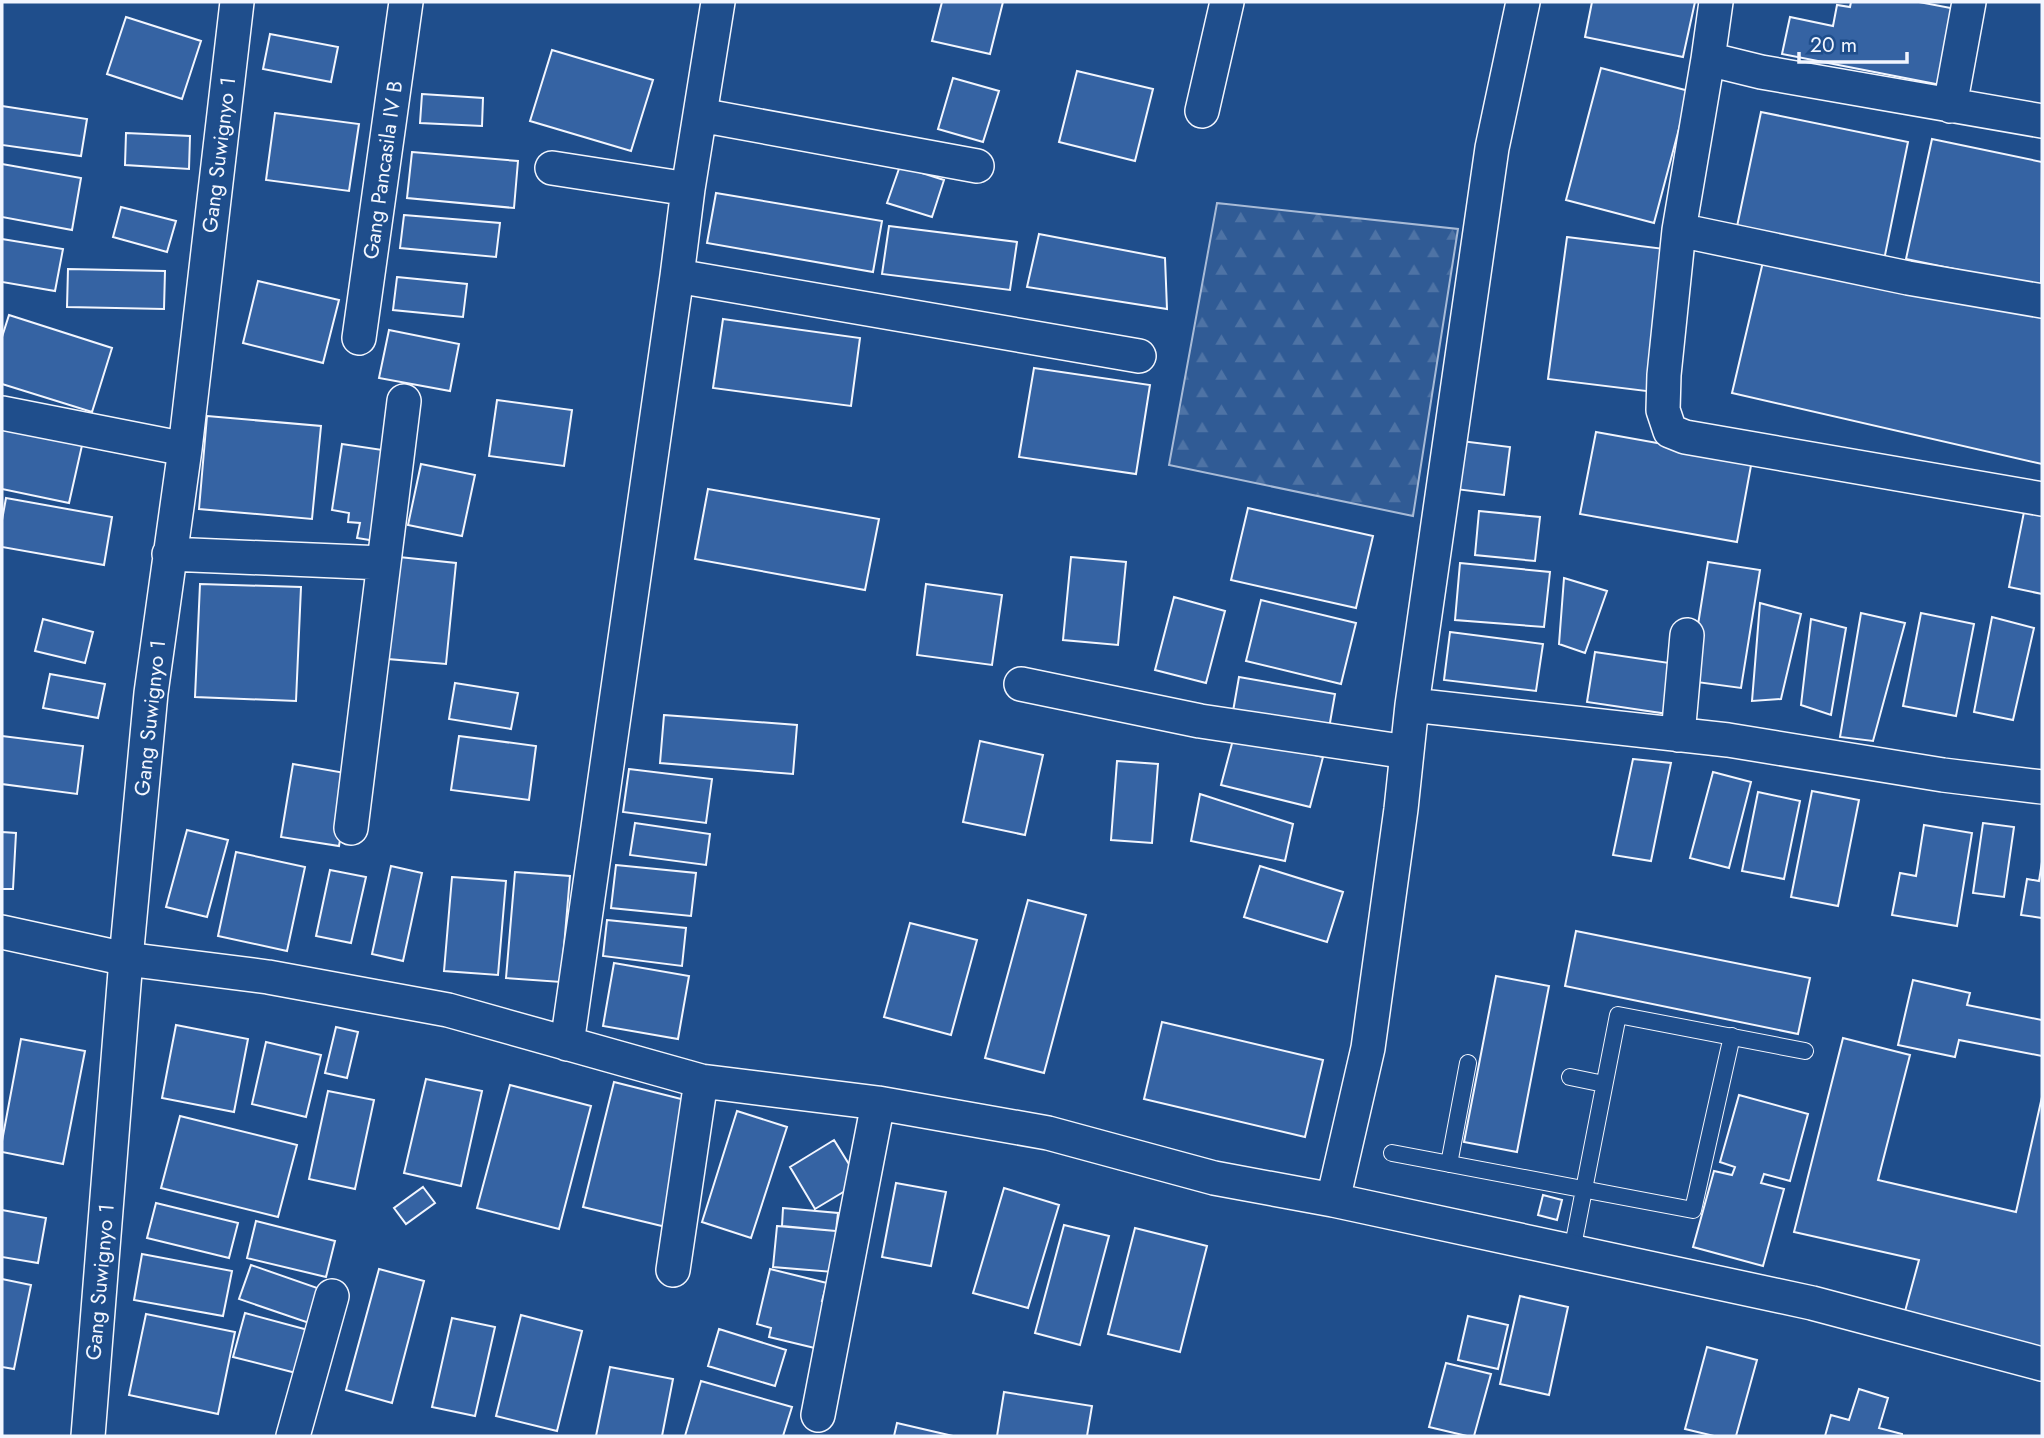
<svg xmlns="http://www.w3.org/2000/svg" width="2044" height="1438" viewBox="0 0 2044 1438" font-family="Jost,sans-serif">
  <defs>
    <pattern id="forest-firs" width="22" height="20" patternUnits="userSpaceOnUse" patternTransform="scale(1.75)"><rect width="22" height="20" fill="#305b95"/><path d="M5 1l3.5 6h-7zM16 11l3.5 6h-7z" fill="#4e73a5"/></pattern>
  </defs>
  <rect width="100%" height="100%" fill="#1f4e8c"/>
  <!-- forest -->
  <path fill="url(#forest-firs)" stroke="#a8bbd7" stroke-width="2" d="M 1217,203 L 1458,229 L 1413,516 L 1169,465 Z"/>
  <!-- building -->
  <path fill="#3563a3" stroke="#f2f6ff" stroke-width="2" d="M 942,2 L 1003,2 L 990,54 L 932,41 Z
    M 1592,2 L 1695,2 L 1683,57 L 1585,37 Z
    M 1851,2 L 1919,2 L 1956,9 L 1941,85 L 1782,54 L 1790,17 L 1833,26 L 1837,5 L 1850,7 Z
    M 126,17 L 201,41 L 182,99 L 107,74 Z
    M 270,34 L 338,47 L 331,82 L 263,69 Z
    M 552,50 L 653,80 L 631,151 L 530,121 Z
    M 1601,68 L 1689,91 L 1654,223 L 1566,200 Z
    M 1077,71 L 1153,89 L 1135,161 L 1059,142 Z
    M 953,78 L 999,91 L 983,142 L 938,129 Z
    M 422,94 L 483,98 L 482,126 L 420,123 Z
    M 2,106 L 87,119 L 81,156 L 2,145 Z
    M 1761,112 L 1908,142 L 1883,265 L 1735,236 Z
    M 275,113 L 359,124 L 349,191 L 266,180 Z
    M 126,133 L 190,136 L 189,169 L 125,165 Z
    M 1932,139 L 2042,162 L 2041,287 L 1906,259 Z
    M 412,152 L 518,161 L 514,208 L 407,198 Z
    M 2,164 L 81,178 L 72,230 L 2,217 Z
    M 900,166 L 944,180 L 932,217 L 887,203 Z
    M 716,193 L 882,221 L 873,272 L 707,243 Z
    M 121,207 L 176,221 L 167,252 L 113,237 Z
    M 404,215 L 500,223 L 496,257 L 400,248 Z
    M 889,226 L 1017,242 L 1010,290 L 882,274 Z
    M 1039,234 L 1165,258 L 1167,309 L 1027,287 Z
    M 1567,237 L 1673,250 L 1654,392 L 1548,379 Z
    M 2,239 L 63,249 L 55,291 L 2,282 Z
    M 1766,249 L 2042,312 L 2042,464 L 1732,393 Z
    M 68,269 L 165,271 L 164,309 L 67,307 Z
    M 397,277 L 467,284 L 463,317 L 393,310 Z
    M 258,281 L 339,300 L 323,363 L 243,343 Z
    M 9,315 L 112,348 L 92,412 L 2,384 L 2,337 Z
    M 723,319 L 860,338 L 851,406 L 713,388 Z
    M 389,330 L 459,344 L 450,391 L 379,378 Z
    M 1034,368 L 1150,385 L 1136,474 L 1019,457 Z
    M 497,400 L 572,410 L 564,466 L 489,456 Z
    M 207,416 L 321,426 L 312,519 L 199,509 Z
    M 2,423 L 83,441 L 69,503 L 2,489 Z
    M 1596,432 L 1752,460 L 1737,542 L 1580,514 Z
    M 1461,441 L 1510,447 L 1504,495 L 1455,489 Z
    M 342,444 L 396,452 L 382,542 L 357,538 L 360,523 L 348,522 L 349,513 L 332,510 Z
    M 421,464 L 475,475 L 462,536 L 408,525 Z
    M 708,489 L 879,519 L 865,590 L 695,559 Z
    M 6,498 L 112,517 L 104,565 L 2,547 L 2,520 Z
    M 2025,507 L 2042,510 L 2042,594 L 2009,587 Z
    M 1248,508 L 1373,536 L 1356,608 L 1231,580 Z
    M 1479,511 L 1540,517 L 1535,561 L 1475,555 Z
    M 399,557 L 456,563 L 446,664 L 388,659 Z
    M 1071,557 L 1126,562 L 1118,645 L 1063,640 Z
    M 1708,562 L 1760,570 L 1741,688 L 1689,681 Z
    M 1460,563 L 1550,572 L 1544,627 L 1455,620 Z
    M 1564,578 L 1607,591 L 1585,653 L 1559,644 Z
    M 200,584 L 301,587 L 296,701 L 195,697 Z
    M 926,584 L 1002,595 L 992,665 L 917,655 Z
    M 1174,597 L 1225,611 L 1206,683 L 1155,670 Z
    M 1261,600 L 1356,623 L 1341,684 L 1246,661 Z
    M 1760,603 L 1801,614 L 1781,699 L 1752,701 Z
    M 1861,613 L 1905,623 L 1873,741 L 1840,737 Z
    M 1921,613 L 1974,624 L 1956,716 L 1903,706 Z
    M 1992,617 L 2034,628 L 2013,720 L 1974,712 Z
    M 43,619 L 93,632 L 85,663 L 35,651 Z
    M 1811,619 L 1846,628 L 1831,715 L 1801,705 Z
    M 1450,632 L 1543,644 L 1536,691 L 1444,680 Z
    M 1595,652 L 1676,664 L 1668,714 L 1587,702 Z
    M 50,674 L 105,684 L 98,718 L 43,708 Z
    M 1239,677 L 1335,694 L 1328,734 L 1232,717 Z
    M 455,683 L 518,693 L 511,729 L 449,719 Z
    M 664,715 L 797,725 L 793,774 L 660,763 Z
    M 2,736 L 83,746 L 77,794 L 2,784 Z
    M 459,736 L 536,746 L 529,800 L 451,790 Z
    M 1234,736 L 1323,757 L 1310,807 L 1221,785 Z
    M 980,741 L 1043,755 L 1025,835 L 963,822 Z
    M 1633,759 L 1671,763 L 1651,861 L 1613,855 Z
    M 1117,761 L 1158,764 L 1152,843 L 1111,840 Z
    M 293,764 L 351,774 L 339,846 L 281,837 Z
    M 629,769 L 712,779 L 706,823 L 623,812 Z
    M 1713,772 L 1751,782 L 1729,868 L 1690,858 Z
    M 1812,791 L 1859,800 L 1838,906 L 1791,897 Z
    M 1758,792 L 1800,801 L 1784,879 L 1742,871 Z
    M 1200,794 L 1293,824 L 1285,861 L 1191,841 Z
    M 635,823 L 710,834 L 706,865 L 630,855 Z
    M 1983,823 L 2014,827 L 2004,897 L 1973,893 Z
    M 1924,825 L 1972,833 L 1957,926 L 1892,915 L 1900,873 L 1916,876 Z
    M 187,830 L 228,840 L 207,917 L 166,907 Z
    M 2,832 L 16,833 L 13,889 L 2,889 Z
    M 236,852 L 305,867 L 287,951 L 218,936 Z
    M 2042,862 L 2042,918 L 2021,915 L 2027,879 L 2039,881 Z
    M 616,865 L 696,873 L 691,916 L 611,908 Z
    M 391,866 L 422,873 L 403,961 L 372,954 Z
    M 1260,866 L 1343,892 L 1327,942 L 1244,917 Z
    M 330,870 L 366,877 L 351,943 L 316,936 Z
    M 515,872 L 570,876 L 561,982 L 506,978 Z
    M 452,877 L 506,881 L 498,975 L 444,971 Z
    M 1028,900 L 1086,915 L 1044,1073 L 985,1058 Z
    M 607,920 L 686,928 L 682,966 L 603,956 Z
    M 910,923 L 977,940 L 951,1035 L 884,1017 Z
    M 1576,931 L 1810,978 L 1798,1034 L 1565,986 Z
    M 614,963 L 689,976 L 678,1039 L 603,1026 Z
    M 1496,976 L 1549,986 L 1517,1152 L 1464,1142 Z
    M 1913,980 L 1970,993 L 1967,1005 L 2042,1020 L 2042,1056 L 1959,1040 L 1955,1057 L 1898,1045 Z
    M 1162,1022 L 1323,1060 L 1305,1137 L 1144,1099 Z
    M 176,1025 L 248,1039 L 234,1112 L 162,1098 Z
    M 336,1027 L 358,1032 L 347,1078 L 325,1073 Z
    M 1843,1038 L 1910,1055 L 1878,1180 L 2016,1212 L 2042,1097 L 2042,1353 L 1904,1315 L 1919,1260 L 1794,1232 Z
    M 21,1039 L 85,1051 L 63,1164 L 2,1152 L 2,1141 Z
    M 266,1042 L 321,1055 L 306,1117 L 252,1104 Z
    M 426,1079 L 482,1091 L 461,1186 L 404,1173 Z
    M 614,1082 L 697,1103 L 666,1227 L 583,1207 Z
    M 510,1085 L 591,1106 L 559,1229 L 477,1208 Z
    M 328,1091 L 374,1100 L 355,1189 L 309,1179 Z
    M 1739,1095 L 1808,1114 L 1790,1181 L 1764,1174 L 1761,1183 L 1784,1189 L 1763,1266 L 1693,1247 L 1714,1171 L 1732,1175 L 1735,1167 L 1720,1162 Z
    M 737,1111 L 787,1127 L 751,1238 L 702,1222 Z
    M 180,1116 L 297,1145 L 278,1217 L 161,1188 Z
    M 834,1140 L 860,1182 L 815,1209 L 790,1167 Z
    M 896,1183 L 946,1192 L 931,1266 L 882,1257 Z
    M 423,1187 L 435,1203 L 406,1224 L 394,1208 Z
    M 1004,1188 L 1059,1205 L 1028,1308 L 973,1293 Z
    M 1543,1195 L 1562,1200 L 1557,1220 L 1538,1215 Z
    M 156,1203 L 238,1223 L 229,1258 L 147,1238 Z
    M 783,1208 L 838,1213 L 836,1231 L 782,1226 Z
    M 2,1210 L 46,1218 L 38,1263 L 2,1257 Z
    M 256,1221 L 335,1241 L 326,1277 L 247,1258 Z
    M 1064,1225 L 1109,1236 L 1080,1345 L 1035,1333 Z
    M 777,1226 L 836,1231 L 833,1272 L 773,1267 Z
    M 1135,1228 L 1207,1246 L 1180,1352 L 1108,1334 Z
    M 142,1254 L 232,1271 L 223,1316 L 134,1300 Z
    M 251,1265 L 326,1291 L 315,1325 L 239,1299 Z
    M 379,1269 L 424,1281 L 392,1403 L 346,1390 Z
    M 770,1269 L 827,1283 L 822,1301 L 834,1304 L 823,1350 L 769,1337 L 771,1328 L 757,1324 Z
    M 2,1279 L 31,1285 L 14,1369 L 2,1367 Z
    M 1520,1296 L 1568,1307 L 1549,1395 L 1500,1384 Z
    M 245,1313 L 308,1330 L 296,1373 L 233,1357 Z
    M 146,1314 L 235,1332 L 218,1414 L 129,1395 Z
    M 521,1315 L 582,1331 L 557,1431 L 496,1416 Z
    M 1468,1316 L 1508,1325 L 1498,1369 L 1458,1360 Z
    M 452,1318 L 495,1327 L 475,1416 L 432,1407 Z
    M 719,1329 L 786,1350 L 775,1386 L 708,1366 Z
    M 1707,1347 L 1757,1360 L 1736,1436 L 1714,1436 L 1685,1429 Z
    M 1446,1363 L 1491,1374 L 1474,1436 L 1467,1436 L 1429,1427 Z
    M 610,1367 L 673,1379 L 662,1436 L 596,1436 Z
    M 701,1381 L 792,1407 L 783,1436 L 685,1436 Z
    M 1859,1389 L 1888,1398 L 1879,1428 L 1902,1434 L 1902,1436 L 1825,1436 L 1831,1415 L 1849,1420 Z
    M 1004,1392 L 1092,1406 L 1087,1436 L 997,1436 Z
    M 897,1423 L 953,1436 L 894,1436 Z"/>
  <g fill="none" stroke-linecap="round" stroke-linejoin="round">
    <!-- service casing -->
    <g stroke="#f2f6ff" stroke-width="18">
      <path id="service" d="M 1570,1077 L 1604,1084
        M 1392,1153 L 1693,1210 L 1732,1036
        M 1449,1164 L 1468,1063
        M 1572,1251 L 1618,1015 L 1805,1051"/>
    </g>
    <!-- minor casing -->
    <g stroke="#f2f6ff" stroke-width="36">
      <path id="minor" d="M 1708,59 L 1716,2
        M 1950,106 L 1969,2
        M 1202,111 L 1227,2
        M 700,115 L 977,166
        M 2042,121 L 1761,72 L 1708,59 L 1679,230 L 1664,375 L 1663,410 L 1670,431 L 1685,437 L 2042,499
        M 552,168 L 688,189
        M 1679,230 L 1908,278 L 2042,301
        M 677,276 L 1139,356
        M 359,338 L 406,2
        M 2,413 L 185,449
        M 169,554 L 383,563
        M 1021,684 L 1200,721 L 1407,752
        M 1412,705 L 1728,740 L 1943,775 L 2042,787
        M 1678,735 L 1687,635
        M 351,828 L 404,401
        M 2,932 L 126,959 L 268,977 L 448,1010 L 701,1081 L 878,1103 L 1048,1133 L 1214,1178 L 1333,1200 L 1368,1048 L 1401,809 L 1412,705 L 1492,148 L 1523,2
        M 567,1044 L 677,276 L 688,189 L 718,2
        M 1333,1200 L 1812,1303 L 2042,1364
        M 673,1270 L 701,1081
        M 818,1415 L 878,1103
        M 88,1436 L 126,959 L 151,693 L 185,449 L 237,2
        M 293,1436 L 332,1296"/>
    </g>
    <!-- service -->
    <use href="#service" stroke="#1f4e8c" stroke-width="16"/>
    <!-- minor -->
    <use href="#minor" stroke="#1f4e8c" stroke-width="33"/>
  </g>
  <g text-anchor="middle" dominant-baseline="central" stroke-width="5" stroke-linejoin="round" paint-order="stroke">
    <!-- street labels -->
    <g font-size="21" fill="#f2f6ff" stroke="#1f4e8c">
      <text transform="translate(219 155) rotate(-83)">Gang Suwignyo 1</text>
      <text transform="translate(383 170) rotate(-82)">Gang Pancasila IV B</text>
      <text transform="translate(150 718) rotate(-84)">Gang Suwignyo 1</text>
      <text transform="translate(100 1282) rotate(-85)">Gang Suwignyo 1</text>
    </g>
  </g>
  <!-- border -->
  <rect width="2044" height="1438" fill="none" stroke="#f2f6ff" stroke-width="7"/>
  <!-- scale -->
  <path d="M1799 52v10h108v-10" fill="none" stroke="#f2f6ff" stroke-width="3.5"/>
  <text x="1810" y="52" font-size="21" fill="#f2f6ff" stroke="#1f4e8c" stroke-width="5" paint-order="stroke">20 m</text>
</svg>
